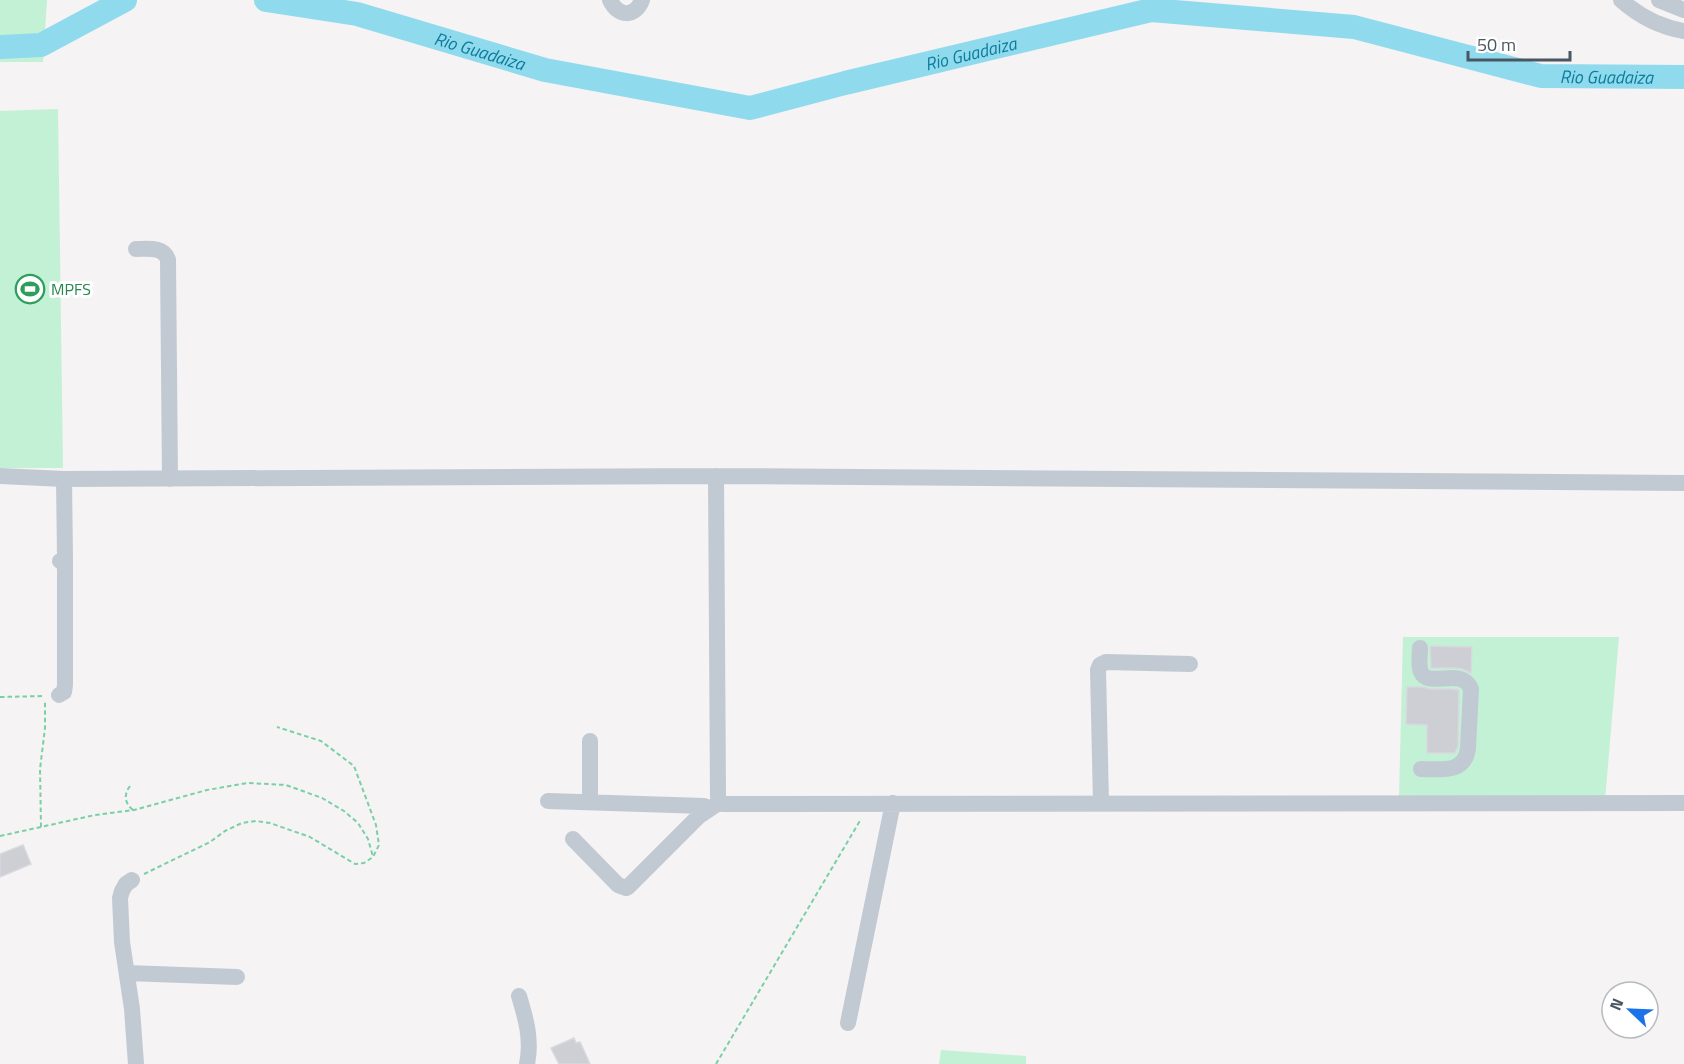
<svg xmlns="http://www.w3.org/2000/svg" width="1684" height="1064" viewBox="0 0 1684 1064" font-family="'Titillium Web',sans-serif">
  <rect width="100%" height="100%" fill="#f5f3f3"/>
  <!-- green -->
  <path fill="#c3f1d5" d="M 0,0 L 47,0 L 43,62 L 0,62 Z
    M 58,109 L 63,468 L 0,468 L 0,111 Z
    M 1403,637 L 1619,637 L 1605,800 L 1399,797 Z
    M 941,1050 L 1026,1056 L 1026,1064 L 939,1064 Z"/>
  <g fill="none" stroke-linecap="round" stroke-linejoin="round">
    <!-- river -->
    <g stroke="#90daee" stroke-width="24">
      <path id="s1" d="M 266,0 L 357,14 L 545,70 L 750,108 L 845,83 L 1151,10 L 1354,27 L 1541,76 L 1684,77"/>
      <path d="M 0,47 L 41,45 L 125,0"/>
    </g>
  </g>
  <!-- building -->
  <path fill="#cdcfd5" stroke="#d7d9de" stroke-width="1.5" d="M 1430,646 L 1472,647 L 1471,673 L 1462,669 L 1454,668 L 1431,668 Z
    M 1407,687 L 1423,687 L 1430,689 L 1452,689 L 1459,690 L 1458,746 L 1455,753 L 1427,753 L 1427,725 L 1406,724 Z
    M 23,845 L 31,864 L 0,877 L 0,854 Z
    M 574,1038 L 576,1043 L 580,1042 L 590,1064 L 559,1064 L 551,1048 Z"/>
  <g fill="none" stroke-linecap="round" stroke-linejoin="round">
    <!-- path -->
    <path stroke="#7ad0a6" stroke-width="2" stroke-dasharray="4.5 3" stroke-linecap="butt" d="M 0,697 L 45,696
      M 130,786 C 124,794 124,803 133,810
      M 41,827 L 40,769 L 45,728 L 45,701
      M 0,836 L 95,815 L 134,810 L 207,790 L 248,783 L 286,785 L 322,798 L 344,811 L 358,823 L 368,839 L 373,857
      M 144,874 L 210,842 L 225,831 L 242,823 L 256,821 L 270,823 L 310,837 L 355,864 L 364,863 L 373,857 L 379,845 L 376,825 L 354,766 L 321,741 L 277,727
      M 716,1064 L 861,819"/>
    <!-- minor -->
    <path stroke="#c1cad2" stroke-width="16" d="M 610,0 C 618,17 635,18 642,0
      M 1621,0 C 1639,16 1660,27 1684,31
      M 1659,0 L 1684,10
      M 136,249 C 147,249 164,246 168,260 L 170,479
      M 0,476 L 64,479 L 716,476 L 1684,483
      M 716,476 L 718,796 L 719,800 L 722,804 L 1684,803
      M 60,561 L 63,560 L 65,557 L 64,479
      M 1420,648 C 1420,655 1418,666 1421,672 C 1428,689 1462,666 1471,689 L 1468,748 C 1465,774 1441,769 1421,769
      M 59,695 L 64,692 L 65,685 L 65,557
      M 590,741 L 590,802
      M 548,801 L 704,806 L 710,809
      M 1101,803 L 1098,670 L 1100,665 L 1106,662 L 1190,664
      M 573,839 L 618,885 L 626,888 L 628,887 L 699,816 L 720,802
      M 132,880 L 126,884 L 122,891 L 120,898 L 122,942 L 132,1009 L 136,1064
      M 127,973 L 237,977
      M 519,996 C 526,1019 532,1040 527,1064
      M 848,1023 L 893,803"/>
  </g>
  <!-- icons -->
  <defs>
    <g id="stadium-ring" transform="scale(1.5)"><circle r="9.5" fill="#fff" stroke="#2e9e5b" stroke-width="1.5"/><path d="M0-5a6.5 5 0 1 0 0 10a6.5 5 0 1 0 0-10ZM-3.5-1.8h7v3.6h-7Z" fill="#2e9e5b"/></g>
  </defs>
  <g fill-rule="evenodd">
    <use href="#stadium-ring" x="30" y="289"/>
  </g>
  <g text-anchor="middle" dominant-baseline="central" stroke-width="6" stroke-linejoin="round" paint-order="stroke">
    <!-- leisure labels -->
    <g font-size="16" fill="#27864d" stroke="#fff" text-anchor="start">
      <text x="51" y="289">MPFS</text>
    </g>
    <!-- water labels -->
    <g font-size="18" font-style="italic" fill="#0c7c9b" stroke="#fff">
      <text stroke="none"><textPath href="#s1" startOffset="220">Rio Guadaiza</textPath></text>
      <text stroke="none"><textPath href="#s1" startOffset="724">Rio Guadaiza</textPath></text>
      <text stroke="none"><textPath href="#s1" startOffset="1372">Rio Guadaiza</textPath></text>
    </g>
  </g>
  <!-- north arrow -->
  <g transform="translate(1630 1010) rotate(293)"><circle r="28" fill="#ffffff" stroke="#b7bbc0" stroke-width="1.5"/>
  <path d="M0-4.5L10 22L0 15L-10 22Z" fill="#1a73e8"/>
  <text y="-9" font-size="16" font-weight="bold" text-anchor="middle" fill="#4a5661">N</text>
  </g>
  <!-- scale -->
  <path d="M1468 51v9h102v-9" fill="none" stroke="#4a5661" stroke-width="3"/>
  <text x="1477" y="51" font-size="18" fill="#4a5661" stroke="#ffffff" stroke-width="4.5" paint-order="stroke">50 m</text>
</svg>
